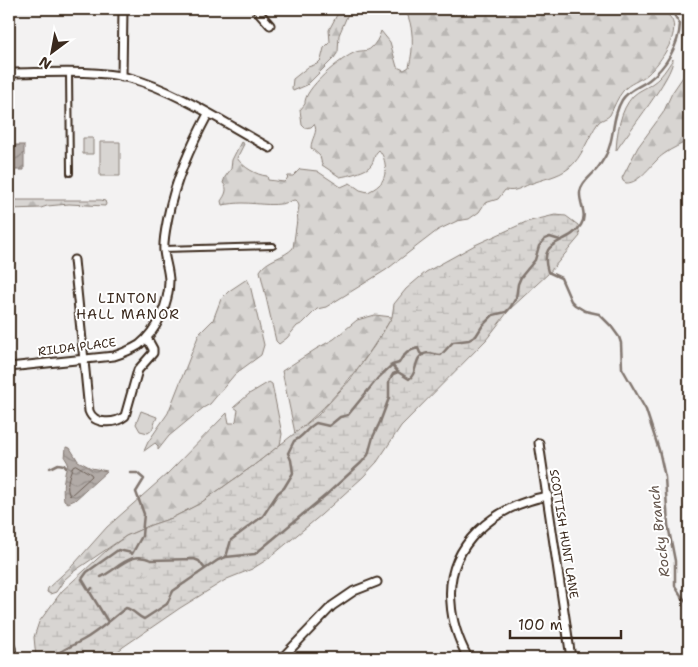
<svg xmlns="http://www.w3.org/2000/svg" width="698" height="667" viewBox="0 0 698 667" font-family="'Shantell Sans',sans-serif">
  <defs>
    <pattern id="forest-firs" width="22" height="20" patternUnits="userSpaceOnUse" patternTransform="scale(1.25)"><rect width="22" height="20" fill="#d8d5d2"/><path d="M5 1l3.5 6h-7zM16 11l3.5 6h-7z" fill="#bab7b4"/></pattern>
    <pattern id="wetland-marsh" width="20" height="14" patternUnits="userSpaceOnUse" patternTransform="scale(1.25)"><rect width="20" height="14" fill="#d8d5d2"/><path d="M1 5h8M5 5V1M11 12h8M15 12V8" fill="none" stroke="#bab7b4"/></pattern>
    <pattern id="water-waves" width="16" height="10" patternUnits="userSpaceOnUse" patternTransform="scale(1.25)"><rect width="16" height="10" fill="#b2aba7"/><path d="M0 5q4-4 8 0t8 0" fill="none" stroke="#928b87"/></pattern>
  </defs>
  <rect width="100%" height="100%" fill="#f3f2f2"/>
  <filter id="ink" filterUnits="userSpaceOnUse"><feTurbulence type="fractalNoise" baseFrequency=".02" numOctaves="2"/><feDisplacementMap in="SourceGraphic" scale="10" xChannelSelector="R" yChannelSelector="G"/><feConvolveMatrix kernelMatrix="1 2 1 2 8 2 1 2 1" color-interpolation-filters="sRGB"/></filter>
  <g filter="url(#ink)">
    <!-- forest -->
    <path fill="url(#forest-firs)" stroke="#8a8078" d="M 340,9 L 350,9 L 339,35 L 338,52 L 334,58 L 307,85 L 293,91 L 292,88 L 293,79 L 308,67 L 317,64 L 321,60 L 324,48 L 330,42 L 329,30 Z
      M 405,9 L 534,9 L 553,11 L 576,10 L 580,11 L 588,9 L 667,9 L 668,15 C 685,29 660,63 648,74 C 640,81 629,83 623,91 C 617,98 614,107 610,115 C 607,119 601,119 598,123 C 588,137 582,158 569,168 C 558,177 542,179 530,184 C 520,188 516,192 505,190 L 498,199 L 485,203 L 479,212 L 469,219 L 457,221 L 438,230 L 386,270 L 326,307 L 317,309 L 303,323 L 297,326 L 287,338 L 279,344 L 276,341 L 260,271 C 267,259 284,258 293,248 L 299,206 L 297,201 L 294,200 C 278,208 260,203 242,203 C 236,203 229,204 222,205 L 221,201 C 225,195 229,189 223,183 L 225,177 L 231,169 L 232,160 L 241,142 L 244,144 L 237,158 C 243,167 256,175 267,176 L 268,180 L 284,182 L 287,179 L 288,176 L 293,176 L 300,169 L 317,171 L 341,187 L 350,183 L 360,190 L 368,192 C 372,190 376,188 379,185 C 388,177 387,159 379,150 C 373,155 375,160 371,165 C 368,171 347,176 340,177 L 322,165 L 320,156 L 311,148 C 311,138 319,132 314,124 L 311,127 L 305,128 L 302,125 L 300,110 L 305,104 C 303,89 342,57 356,52 C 361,50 367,52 371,48 C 376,43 379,38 381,31 L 390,42 L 397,67 L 404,70 L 409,67 C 414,47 414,27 405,9 Z
      M 673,59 C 674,76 627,133 616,151 C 617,133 620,110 633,96 C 639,90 647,88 653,83 C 662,77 667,68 673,59 Z
      M 689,68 L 689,140 C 681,145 672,148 664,154 C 652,162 640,184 626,183 L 623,181 L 622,178 L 638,147 L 663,113 L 672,93 Z
      M 9,200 L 101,200 L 105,201 L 106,204 L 105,206 L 69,204 L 47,206 L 41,208 L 9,209 Z
      M 247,279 L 250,285 L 264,345 L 261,355 L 235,374 L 210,404 L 203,408 L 169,436 L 158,450 L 158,446 L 155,443 L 144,451 L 148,442 L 168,413 L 199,334 L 213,320 L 221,299 L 229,291 Z
      M 375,315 L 392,317 C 365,362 336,400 295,433 L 282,371 L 316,349 L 334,339 L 357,320 Z
      M 269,382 L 272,384 L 282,434 L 280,445 L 253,466 L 199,504 L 172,518 L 151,525 L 126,536 L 73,572 L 64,580 L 56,592 L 50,594 L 47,592 L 48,588 L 75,563 L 107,527 L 167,474 L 227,413 L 229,423 L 234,423 L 236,421 L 238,410 L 234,407 L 249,394 Z"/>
    <!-- wetland -->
    <path fill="url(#wetland-marsh)" stroke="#8a8078" d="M 555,215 L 566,216 L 578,225 L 580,236 L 549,273 L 510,309 L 486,340 L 401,426 L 377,462 L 363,477 L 321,515 L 268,559 L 252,569 L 227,579 L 180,608 L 123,647 L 110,658 L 36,658 L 34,637 L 39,622 L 62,591 L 107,550 L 126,536 L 151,525 L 172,518 L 199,504 L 253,466 L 318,415 L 351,379 L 379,339 L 392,317 L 394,304 L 406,289 L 426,272 L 475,245 L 526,222 Z"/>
    <!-- park -->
    <path fill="#d8d5d2" stroke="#8a8078" d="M 83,138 L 93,138 L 93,154 L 83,154 Z
      M 100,142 L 120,142 L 120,176 L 100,176 Z
      M 141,411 L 157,417 L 152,430 L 148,433 L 140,431 L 136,424 Z"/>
    <!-- water -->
    <path fill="url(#water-waves)" stroke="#827770" d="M 9,145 L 24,145 L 24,170 L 9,170 Z
      M 66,447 L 70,448 L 78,461 L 91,468 L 107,471 L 75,500 L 68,503 L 64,500 C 62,487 64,475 68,463 L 65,458 Z"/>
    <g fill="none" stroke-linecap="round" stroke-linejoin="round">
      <!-- shore -->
      <path stroke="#6b5e55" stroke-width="1" d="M 76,465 L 91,474 L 92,476 L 70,496 C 65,488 69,475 73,466 Z"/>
      <!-- stream -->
      <path stroke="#827770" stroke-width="2.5" d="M 674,9 L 673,13 L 680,24 C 679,45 666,67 649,80 C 640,87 629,89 622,100 C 611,118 615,139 606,155 C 603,160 600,166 595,171 C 590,177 581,183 580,192 C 579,204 588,214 581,225 C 568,246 537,237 548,272 L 561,278 L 571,301 L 575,305 L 585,311 L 599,314 L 611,326 L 619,337 L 621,343 L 622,368 L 646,410 L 659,450 L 665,477 L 668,525 L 675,561 L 675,586 L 682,597 L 689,604
        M 392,365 L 399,363 C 402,356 409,350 418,348 L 420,353 L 423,355
        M 50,468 L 58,464 L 64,465 L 66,468
        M 130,473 L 137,473 L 144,479 L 136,492 L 144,514 L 143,524 L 142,536 L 132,554
        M 226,557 L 231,540 L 263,516 L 278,493 L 284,488 L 293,473 L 291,460 L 288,453 L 294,441 C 303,437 307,428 316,423 L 329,426 L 340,417 L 348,415 L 378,378 L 392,365 L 398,372
        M 101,577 C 118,569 131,550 151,560 L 194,559 L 199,561 L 205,569
        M 89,592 L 92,588
        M 108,622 L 82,579 L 87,572 L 118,550 L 132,553
        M 52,658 C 62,649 72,646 83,640 C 99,631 111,619 126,608 C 134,610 137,616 144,619 L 167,604 L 173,591 L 218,560 L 226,557 L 255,554 L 326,495 L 361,463 L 368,455 L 373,437 L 380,422 L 389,398 L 389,381 L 393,374 L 398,372 L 409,379 C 419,373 412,355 428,353 C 432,353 437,355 441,355 L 453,342 L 469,340 L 476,336 L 483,325 L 493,315 L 506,312 L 510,308 L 516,298 L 518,284 L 521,277 L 535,260 L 539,246 L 545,239 L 550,237 L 560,240"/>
      <!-- service casing -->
      <g stroke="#3b2a1e" stroke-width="8">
        <path id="service" d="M 69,73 L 70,173
          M 164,249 L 273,246"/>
      </g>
      <!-- minor casing -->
      <g stroke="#3b2a1e" stroke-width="11">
        <path id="minor" d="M 256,9 L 270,25
          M 9,73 C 46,73 94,69 130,78 C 175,90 228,125 270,148
          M 122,77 L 123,9
          M 74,260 L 89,411 C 94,425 115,424 125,416 L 138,370 L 153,353 L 153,349 L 147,338
          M 9,367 L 114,356 C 123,353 131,350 139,345 C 157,331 169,303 169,281 C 169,271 165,261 164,251 C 163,240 166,228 168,217 C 175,180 191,146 208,114
          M 539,443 L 571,658
          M 282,658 L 332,606 L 354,591 L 377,582
          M 468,658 C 459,641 452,623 451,603 C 445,545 496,505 548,496"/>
      </g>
      <!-- primary casing -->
      <g stroke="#3b2a1e" stroke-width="15">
        <path id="primary" d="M 9,648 L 10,658"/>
      </g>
      <!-- service -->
      <use href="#service" stroke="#fff" stroke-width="4"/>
      <!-- minor -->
      <use href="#minor" stroke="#fff" stroke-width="7"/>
      <!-- primary -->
      <use href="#primary" stroke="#fff" stroke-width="11"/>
    </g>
  </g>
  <g text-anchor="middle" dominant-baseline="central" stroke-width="4" stroke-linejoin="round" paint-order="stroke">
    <!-- street labels -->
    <g font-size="12" fill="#3b2a1e" stroke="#fff">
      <text transform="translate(77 347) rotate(-7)">RILDA PLACE</text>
      <text transform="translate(564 534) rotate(81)">SCOTTISH HUNT LANE</text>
    </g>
    <!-- neighbourhood labels -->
    <g font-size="14" letter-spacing="1" fill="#3b2a1e" stroke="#fff">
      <text x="128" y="298">LINTON<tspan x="128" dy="16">HALL MANOR</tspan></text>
    </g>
    <!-- water labels -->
    <g font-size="14" font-style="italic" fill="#65574e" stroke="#fff">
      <text transform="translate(659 531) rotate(-97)">Rocky Branch</text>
    </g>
  </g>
  <!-- margin -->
  <rect width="698" height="667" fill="none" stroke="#fff" stroke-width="30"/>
  <rect x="15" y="15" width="668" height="637" fill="none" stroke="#3b2a1e" stroke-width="2" filter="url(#ink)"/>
  <!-- north arrow -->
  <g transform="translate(52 52) rotate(212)" stroke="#ffffff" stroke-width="4" paint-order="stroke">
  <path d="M0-4L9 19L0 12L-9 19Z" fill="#3b2a1e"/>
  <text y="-8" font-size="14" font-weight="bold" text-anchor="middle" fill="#3b2a1e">N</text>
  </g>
  <!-- scale -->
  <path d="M510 630v8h111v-8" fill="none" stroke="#3b2a1e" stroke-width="2.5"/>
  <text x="518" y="630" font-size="15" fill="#3b2a1e" stroke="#ffffff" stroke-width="4" paint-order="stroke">100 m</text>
</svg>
